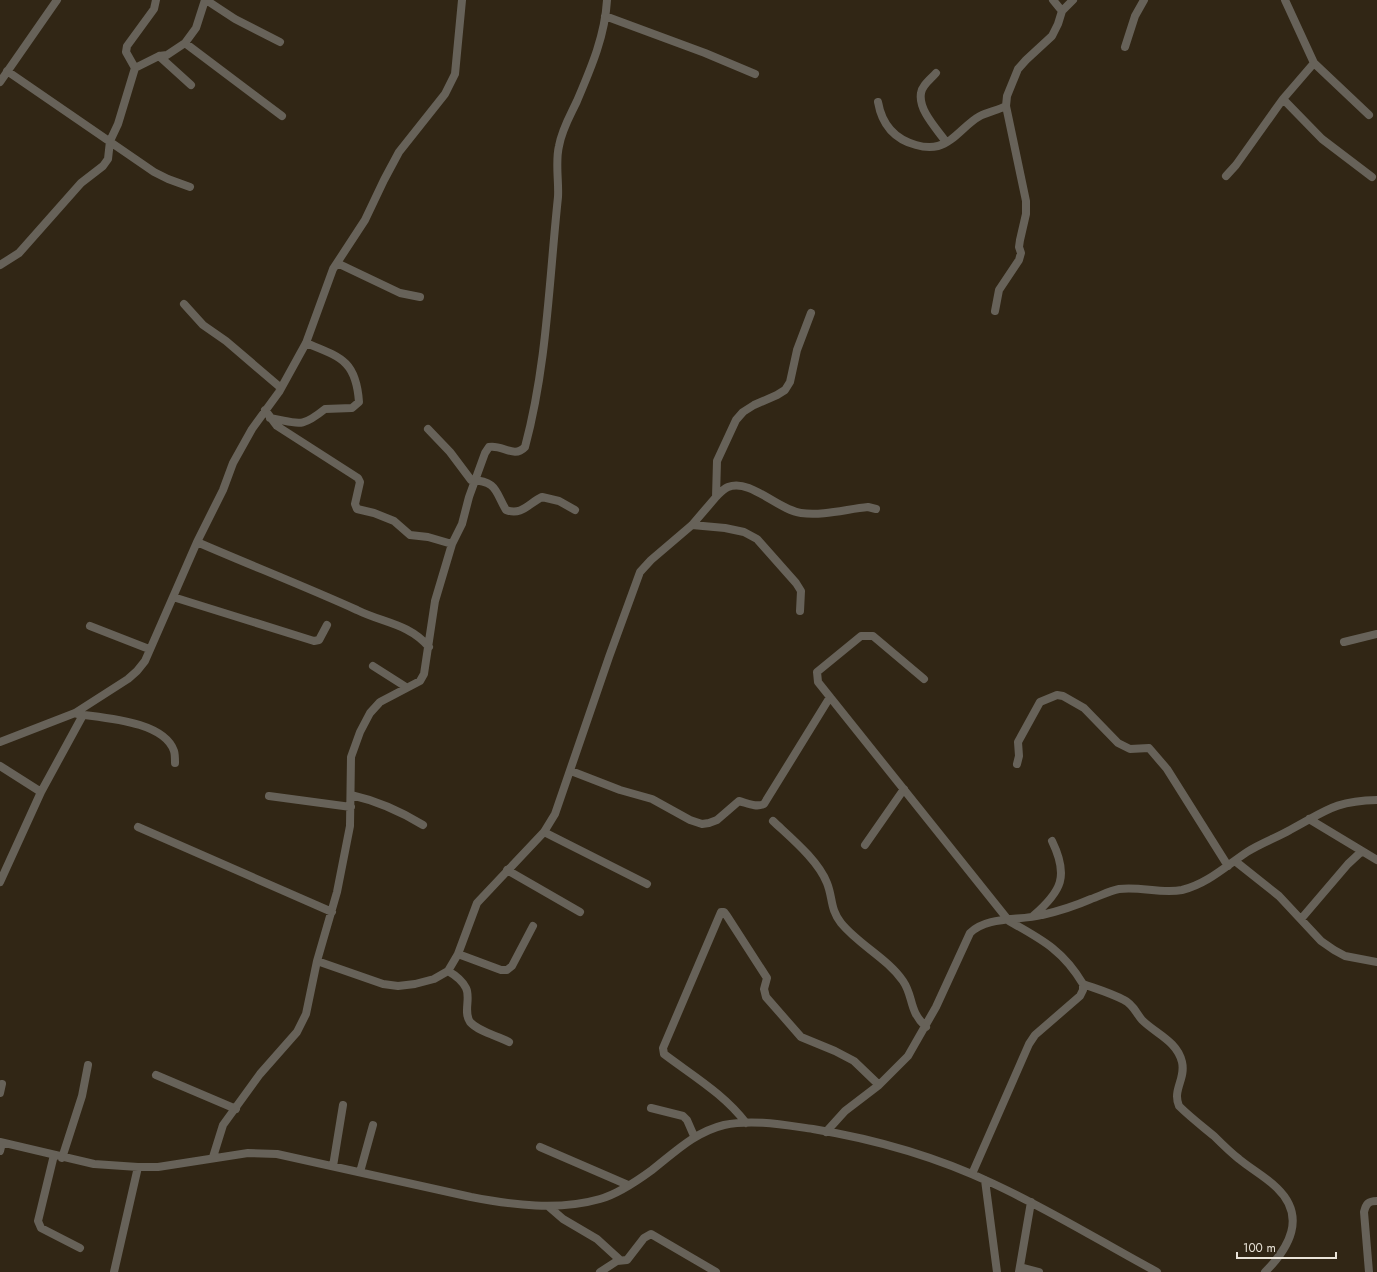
<svg xmlns="http://www.w3.org/2000/svg" width="1377" height="1272" viewBox="0 0 1377 1272" font-family="Jost,sans-serif">
  <rect width="100%" height="100%" fill="#312615"/>
  <g fill="none" stroke-linecap="round" stroke-linejoin="round">
    <!-- minor -->
    <path stroke="#676259" stroke-width="8" d="M 206,0 L 235,19 L 280,42
      M 1053,0 L 1062,11
      M 605,16 L 705,53 L 755,74
      M 185,43 L 282,116
      M 1125,47 L 1135,16 L 1144,0
      M 159,56 L 191,85
      M 1314,63 L 1369,115
      M 135,68 L 159,56 L 167,55 L 185,43 L 196,28 L 205,0
      M 7,71 L 154,172 L 168,179 L 190,187
      M 936,73 C 931,79 922,85 921,93 C 918,110 937,129 946,142
      M 0,82 L 57,0
      M 1283,99 L 1322,139 L 1372,177
      M 878,102 C 882,125 894,139 916,145 C 923,147 930,148 938,146 C 954,142 965,124 980,116 C 988,112 998,110 1006,106
      M 1226,176 L 1236,165 L 1283,99 L 1314,63 L 1285,0
      M 337,263 L 400,293 L 420,297
      M 0,265 L 19,253 L 81,183 L 103,166 L 108,159 L 110,141 L 118,124 L 135,68 L 126,52 L 127,46 L 154,9 L 156,0
      M 184,304 L 203,325 L 226,341 L 281,388
      M 995,311 L 999,290 L 1019,260 L 1021,253 L 1019,247 L 1020,240 L 1026,214 L 1026,201 L 1006,106 L 1007,96 L 1018,69 L 1026,60 L 1052,36 L 1058,24 L 1062,11 L 1073,0
      M 265,410 L 277,426 L 358,478 L 360,482 L 355,504 L 357,509 L 374,513 L 394,521 L 410,535 L 428,537 L 452,544
      M 270,418 C 299,423 300,429 325,409 L 352,408 L 359,402 C 356,360 340,357 306,343
      M 428,429 L 450,452 L 471,480 C 497,481 495,491 506,510 C 522,516 529,503 542,497 L 559,501 L 575,510
      M 716,497 C 719,494 723,489 728,487 C 750,478 778,510 801,513 C 823,516 847,509 868,507 L 876,509
      M 692,525 L 725,528 L 744,532 L 757,539 L 796,583 L 801,591 L 800,611
      M 197,542 C 250,565 304,586 357,610 C 383,623 408,623 429,647
      M 173,597 L 314,641 L 319,640 L 327,625
      M 90,626 L 149,649
      M 1344,642 L 1377,634
      M 373,666 L 406,687
      M 924,679 L 873,636 L 861,636 L 817,672 L 818,682 L 1009,921 C 1041,939 1063,950 1083,984 L 1083,990 L 1080,996 L 1035,1035 L 1029,1044 L 972,1174
      M 78,714 C 104,718 164,721 174,751 C 175,754 175,759 175,763
      M 0,742 L 75,713 L 128,679 L 137,671 L 145,661 L 197,542 L 223,490 L 233,463 L 252,429 L 279,392 L 306,343 L 333,269 L 365,220 L 384,180 L 399,152 L 445,94 L 455,74 L 462,0
      M 1017,764 L 1019,756 L 1018,742 L 1040,702 L 1057,695 L 1063,696 L 1084,708 L 1118,743 L 1130,749 L 1149,748 L 1167,769 L 1228,866
      M 0,766 L 41,792
      M 571,771 L 620,790 L 652,799 L 690,820 L 702,824 L 709,823 L 717,820 L 739,801 C 747,803 756,808 764,804 L 830,697
      M 351,795 C 378,801 400,811 423,825
      M 269,796 L 351,807
      M 1309,819 L 1377,860
      M 773,821 C 791,838 818,860 827,883 C 833,898 830,909 841,923 C 859,945 887,958 903,981 C 914,997 908,1010 926,1027
      M 138,827 L 332,912
      M 544,832 L 647,884
      M 865,845 L 904,789
      M 1235,861 L 1279,896 L 1321,941 L 1334,950 L 1345,956 L 1377,962
      M 507,870 L 580,912
      M 0,882 L 41,792 L 83,715
      M 1033,916 C 1062,891 1069,876 1052,841
      M 1301,919 L 1348,864 L 1362,851
      M 458,954 L 501,970 L 507,970 L 512,966 L 533,926
      M 317,961 L 383,984 L 398,986 L 415,984 L 434,979 L 448,971 L 458,954 L 477,903 L 544,832 L 555,814 L 609,657 L 640,572 L 651,560 L 692,525 L 716,497 L 717,461 L 736,420 L 743,412 L 754,405 L 777,395 L 785,390 L 790,382 L 797,350 L 811,313
      M 448,971 C 455,975 462,980 466,988 C 471,998 463,1012 470,1022 C 479,1032 498,1036 509,1042
      M 1083,984 C 1097,989 1111,993 1124,1000 C 1133,1004 1136,1013 1142,1020 C 1156,1034 1177,1041 1182,1062 C 1186,1079 1172,1090 1179,1106 C 1190,1117 1202,1126 1214,1136 C 1222,1144 1230,1152 1239,1159 C 1251,1169 1266,1177 1277,1188 C 1307,1217 1289,1248 1265,1272
      M 156,1075 L 236,1109
      M 0,1093 L 2,1084
      M 651,1108 L 683,1116 L 687,1120 L 694,1136
      M 746,1123 C 724,1094 693,1076 664,1054 L 663,1048 L 721,912 L 724,912 L 727,916 L 767,978 L 764,989 L 766,997 L 801,1037 L 835,1051 L 854,1061 L 879,1085
      M 826,1132 L 845,1111 L 879,1085 L 908,1056 L 936,1007 L 970,933 C 987,916 1019,921 1042,915 C 1059,911 1075,906 1091,899 C 1100,896 1109,891 1119,889 C 1140,886 1161,894 1182,890 C 1207,884 1226,866 1247,852 C 1261,843 1276,838 1290,830 C 1326,811 1334,801 1377,800
      M 0,1142 L 94,1164 L 138,1167 L 158,1167 L 248,1153 L 277,1154 L 471,1197 C 513,1205 558,1211 600,1199 C 618,1194 637,1181 652,1170 C 675,1152 695,1132 724,1125 C 753,1119 784,1125 813,1129 C 874,1139 937,1157 994,1184 C 1050,1210 1103,1243 1157,1272
      M 540,1147 L 628,1185
      M 0,1151 L 2,1143
      M 54,1155 L 38,1221 L 41,1228 L 80,1248
      M 213,1157 L 223,1125 L 260,1074 L 297,1032 L 306,1014 L 317,961 L 337,892 L 350,826 L 351,757 L 360,732 L 370,713 L 380,702 L 420,681 L 424,674 L 435,601 L 452,544 L 462,524 L 469,497 L 485,453 L 489,447 C 502,444 514,459 525,447 C 547,365 549,281 558,197 C 559,181 555,162 559,146 C 562,129 570,116 577,101 C 591,68 605,36 607,0
      M 62,1158 L 82,1096 L 88,1065
      M 333,1166 L 343,1105
      M 360,1172 L 373,1125
      M 985,1180 L 997,1272
      M 548,1206 L 563,1219 L 597,1239 L 620,1260
      M 1020,1267 L 1039,1272
      M 114,1272 L 138,1167
      M 600,1272 L 617,1261 L 627,1260 L 644,1238 L 651,1234 L 716,1272
      M 1019,1272 L 1031,1202
      M 1369,1272 L 1364,1212 C 1366,1204 1368,1201 1377,1201"/>
  </g>
  <!-- scale -->
  <path d="M1237 1252v6h99v-6" fill="none" stroke="#eae4d9" stroke-width="2"/>
  <text x="1243" y="1252" font-size="12" fill="#eae4d9" stroke="#312615" stroke-width="3" paint-order="stroke">100 m</text>
</svg>
